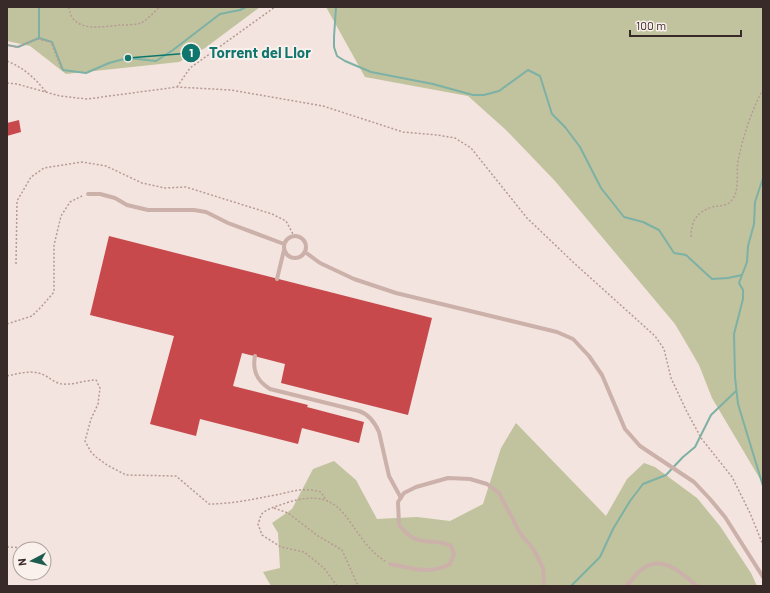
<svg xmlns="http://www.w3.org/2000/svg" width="770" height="593" viewBox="0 0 770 593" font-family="Barlow,sans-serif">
  <rect width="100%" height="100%" fill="#f3e4df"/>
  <!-- green -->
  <path fill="#c0c39e" d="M 7,7 L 260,7 L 205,48 L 179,62 L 66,74 L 30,46 L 7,41 Z
    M 326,7 L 763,7 L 763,484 L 712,398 L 699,365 L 675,324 L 555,181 L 506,130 L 468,96 L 365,77 Z
    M 516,423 L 606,516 L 627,479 L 644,463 L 655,467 L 697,498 L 720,526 L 751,573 L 757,586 L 271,586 L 263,572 L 280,568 L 278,533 L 272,523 L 292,509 L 313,469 L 334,461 L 356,480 L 377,519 L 417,517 L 450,521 L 483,504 L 501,448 Z"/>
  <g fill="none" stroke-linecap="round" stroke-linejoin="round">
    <!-- stream -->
    <path stroke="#7db1a5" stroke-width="2" d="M 39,7 L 39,38
      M 336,7 L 334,37 L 334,47 L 337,56 L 345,61 L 371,72 L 433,84 L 473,95 L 484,95 L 499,91 L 528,70 L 540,76 L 552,114 L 565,127 L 580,147 L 601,188 L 624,217 L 643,222 L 659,230 L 674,253 L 686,255 L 712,279 L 728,278 L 742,275 L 747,262 L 748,246 L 754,224 L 755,202 L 763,178
      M 7,45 L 18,47 L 39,38 L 52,42 L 63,70 L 86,73 L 109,63 L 128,58 L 156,61 L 173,50 L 220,14 L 240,10 L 246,7
      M 742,275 L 739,283 L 743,290 L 743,299 L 734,334 L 735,377 L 738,404 L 763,486
      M 571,586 L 600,557 L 613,529 L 630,501 L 643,484 L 666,475 L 683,457 L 695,447 L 711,415 L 736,391"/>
  </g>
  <!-- building -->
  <path fill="#c7494c" d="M 19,120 L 21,132 L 7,136 L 7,123 Z
    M 109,236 L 432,318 L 408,415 L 281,383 L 285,364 L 242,353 L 233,386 L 308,405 L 307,407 L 364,422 L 359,443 L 302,428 L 298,444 L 200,419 L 196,436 L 150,424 L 174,336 L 90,315 Z"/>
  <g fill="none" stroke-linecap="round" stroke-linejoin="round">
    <!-- path -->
    <path stroke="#b89a94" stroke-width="1.5" stroke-dasharray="2 2" stroke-linecap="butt" d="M 69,7 C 71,33 102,27 120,25 C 126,25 135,25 141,23 C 146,21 155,11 160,7
      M 7,45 L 16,47 L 38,39 L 51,42 L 61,68
      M 7,61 C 24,68 35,78 46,92
      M 7,83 L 17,84 L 60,96 L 87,99 L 177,87 L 231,90 L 323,106 L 403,132 L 437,135 L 455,138 L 471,148 L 527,218 L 574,263 L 655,336 L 664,349 L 671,378 L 686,410 L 701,438 L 732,477 L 750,513 L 763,545
      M 177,87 L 190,68 L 275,7
      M 691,237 C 691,221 697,212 712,207 C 719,205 727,207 732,200 C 740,190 736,174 738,161 C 743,136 751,112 763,89
      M 16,264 L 17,201 L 31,177 L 44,168 L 82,162 L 106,166 L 142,183 L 165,188 L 186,187 L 272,214 L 286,221 L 294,236
      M 7,324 L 32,316 L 41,307 L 54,292 L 54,245 L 61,216 L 70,202 L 82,196
      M 7,376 C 21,373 33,369 46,376 C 51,379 57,384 63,384 C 74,385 85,380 96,380 L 100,388 L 98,404 L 91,419 L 85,441 L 91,452 L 96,457 L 107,465 L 126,475 L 176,476 L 209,504 C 229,504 250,500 270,496 C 289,493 302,486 321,492 L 326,500
      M 274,508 L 288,513 L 318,536 L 342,550 L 358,586
      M 7,547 L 29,548
      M 337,586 L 324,568 L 304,552 L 281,547 L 262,535 L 258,524 C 259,522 260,518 261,515 C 265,509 278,506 286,503 C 350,482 344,534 385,561"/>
    <!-- service -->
    <path stroke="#ccb1aa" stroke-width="4" d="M 88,194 L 100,194 L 115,198 L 127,205 L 148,210 L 194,210 L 206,212 L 228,223 L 284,244
      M284 247a11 11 0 1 1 22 0a11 11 0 1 1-22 0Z
      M 305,252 L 320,263 L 354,279 L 396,293 L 557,332 L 573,339 L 589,356 L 602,375 L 625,429 L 640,446 L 694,482 L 710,499 L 725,517 L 763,577
      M 277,279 L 284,250
      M 255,356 C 252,371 257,381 270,389 L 359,411 C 368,414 375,423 379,432 L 389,476 L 401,498
      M 390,564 C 412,568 430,575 450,564 L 454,554 L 451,546 C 439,539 428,544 416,539 C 409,537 404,531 399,525 L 398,502 L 404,493 L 416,487 L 448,478 L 470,479 L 487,484 L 499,493 L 520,533 L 534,550 L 543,568 L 544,586
      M 626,586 C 632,581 635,574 641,570 C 661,553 682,573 697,586"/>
  </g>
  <!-- callouts -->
  <path fill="none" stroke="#0f766e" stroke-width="1.5" d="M128 58L191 53"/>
  <g fill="#0f766e" stroke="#faf0ec" stroke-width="1.5">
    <circle cx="128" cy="58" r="4"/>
    <circle cx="191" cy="53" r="10"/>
  </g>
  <g font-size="12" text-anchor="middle" font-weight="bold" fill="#fff">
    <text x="191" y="57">1</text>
  </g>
  <g font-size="15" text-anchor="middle" font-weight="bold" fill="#0f766e" stroke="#faf0ec" stroke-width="4" stroke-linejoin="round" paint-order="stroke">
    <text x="260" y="58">Torrent del Llor</text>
  </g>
  <!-- border -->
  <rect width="770" height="593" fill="none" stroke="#392a2a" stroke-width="16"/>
  <!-- north arrow -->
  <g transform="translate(32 561) rotate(263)"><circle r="19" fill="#faf0ec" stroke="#ada19e"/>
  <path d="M0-3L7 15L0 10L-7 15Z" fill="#1e5c4f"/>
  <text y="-6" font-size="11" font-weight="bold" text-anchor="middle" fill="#392a2a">N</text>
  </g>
  <!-- scale -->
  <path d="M630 30v6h111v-6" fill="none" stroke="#392a2a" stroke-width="2"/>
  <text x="636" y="30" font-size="12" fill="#392a2a" stroke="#faf0ec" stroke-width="3" paint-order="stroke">100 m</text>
</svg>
